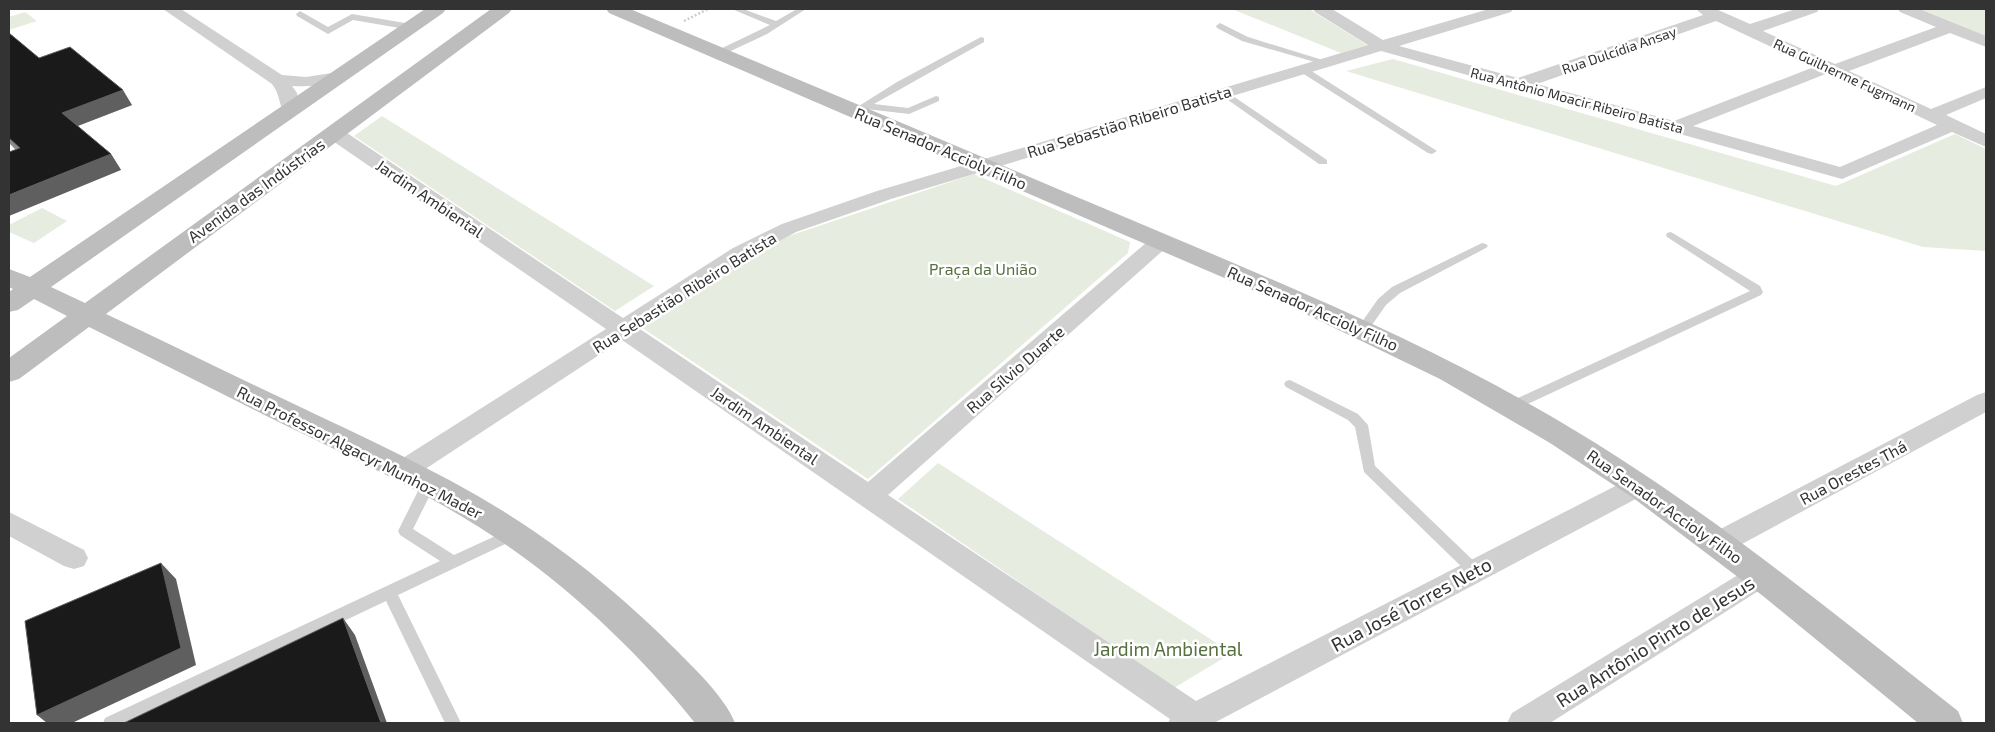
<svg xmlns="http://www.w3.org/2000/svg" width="1995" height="732" viewBox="0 0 1995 732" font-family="'Exo 2',sans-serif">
  <rect width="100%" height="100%" fill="#fff"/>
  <!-- green -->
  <path fill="#e6ecdf" d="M 1232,9 L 1309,9 L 1367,45 L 1341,53 Z
    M 1915,9 L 1986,10 L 1986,38 Z
    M 25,12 L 37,21 L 9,30 L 9,17 Z
    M 1393,59 L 1836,186 L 1955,134 L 1986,149 L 1986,251 L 1923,247 L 1346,71 Z
    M 382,116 L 654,286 L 615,311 L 354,136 Z
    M 974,174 L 1130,242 L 1128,253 L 868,479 L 638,325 L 757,252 L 789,236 Z
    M 42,208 L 67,221 L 34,243 L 9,232 L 9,225 Z
    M 938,463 L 1232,653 L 1174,688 L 898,499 Z"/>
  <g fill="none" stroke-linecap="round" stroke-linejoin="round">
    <!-- path -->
    <path stroke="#cdcdcd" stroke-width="2.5" stroke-dasharray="2 2" stroke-linecap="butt" d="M 684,21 L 708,9"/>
    <!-- lane -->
    <path fill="#d0d0d0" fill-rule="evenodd" d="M 732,9 L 743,9 L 776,21 L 797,9 L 806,9 L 767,34 L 722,55 L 716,55 L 716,51 L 770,25 Z
      M 300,11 L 328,27 L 352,14 L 411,24 L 415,27 L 411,30 L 353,20 L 328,34 L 297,16 L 296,14 Z
      M 1220,23 L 1248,37 L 1329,62 L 1325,65 L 1242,41 L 1217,28 L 1216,26 Z
      M 981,37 L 984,38 L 984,42 L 874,104 L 908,108 L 936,96 L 939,97 L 939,101 L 909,114 L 866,109 L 856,114 L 851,111 L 897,82 Z
      M 1302,66 L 1305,67 L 1437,151 L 1432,154 L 1428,153 L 1299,71 L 1297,69 Z
      M 1224,90 L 1327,160 L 1327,164 L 1319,164 L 1221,95 L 1219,93 Z
      M 1671,232 L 1760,286 L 1763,292 L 1761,295 L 1517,409 L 1507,409 L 1506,406 L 1507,403 L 1750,291 L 1667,237 L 1666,235 L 1667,233 Z
      M 1482,243 L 1486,244 L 1488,246 L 1486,248 L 1400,293 L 1386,305 L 1367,332 L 1359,332 L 1357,329 L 1378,299 L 1392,287 Z
      M 1290,380 L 1358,414 L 1368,425 L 1375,466 L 1480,567 L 1482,571 L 1480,575 L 1475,577 L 1470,575 L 1364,472 L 1355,427 L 1348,420 L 1286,387 L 1284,384 L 1286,381 Z
      M 429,478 L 434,479 L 436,483 L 413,529 L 454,555 L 513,528 L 518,530 L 520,534 L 518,538 L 398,595 L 461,723 L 445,723 L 386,601 L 128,723 L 103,723 L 105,718 L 440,561 L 400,535 L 398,531 L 424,479 Z"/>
    <!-- street -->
    <path fill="#d0d0d0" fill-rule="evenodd" d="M 163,9 L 181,9 L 282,75 L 306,77 L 338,72 L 344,73 L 347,77 L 344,81 C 327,85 309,87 292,86 L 297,93 L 300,110 L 297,114 L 291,115 L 285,114 C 278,104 281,96 272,84 Z
      M 1313,9 L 1332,9 L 1383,40 L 1489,9 L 1513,9 L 1511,12 L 1399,46 L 1518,78 L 1703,15 L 1696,9 L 1716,9 L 1750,24 L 1796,9 L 1819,9 L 1817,12 L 1763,31 L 1835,64 L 1936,27 L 1900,12 L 1898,9 L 1919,9 L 1986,36 L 1986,47 L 1950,33 L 1849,71 L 1931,109 L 1986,87 L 1986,98 L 1946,115 L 1986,134 L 1986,147 L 1952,132 L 1842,179 L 1381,51 L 891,199 L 796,232 L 749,258 L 640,329 L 868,482 L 1154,236 L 1161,235 L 1168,236 L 1171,241 L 1168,246 L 888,495 L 1196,701 L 1629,479 L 1638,476 L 1647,479 L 1651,486 L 1647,493 L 1214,723 L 1168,723 L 1170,719 L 622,340 L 413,477 L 404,480 L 395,477 L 391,470 L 395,463 L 606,329 L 327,137 L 325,133 L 327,129 L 334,127 L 341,129 L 623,318 L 733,248 L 782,224 L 877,191 L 1368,45 L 1315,12 ZM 1716,21 L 1814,67 L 1674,121 L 1537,84 ZM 1828,73 L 1937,125 L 1840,167 L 1693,126 Z
      M 1986,392 L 1986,412 L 1729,551 L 1719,554 L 1709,551 L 1705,543 L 1709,535 L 1977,395 Z
      M 9,512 L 84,550 L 88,558 L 84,566 L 74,569 L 64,566 L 9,536 Z
      M 1761,563 L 1771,567 L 1775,575 L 1771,583 L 1550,723 L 1507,723 L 1512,713 L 1751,567 Z"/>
    <!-- secondary -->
    <path fill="#bdbdbd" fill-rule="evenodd" d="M 425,9 L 446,9 L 443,13 L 51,287 L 85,303 L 491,9 L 512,9 L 509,13 L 106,314 C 168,343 230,374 292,403 C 375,443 460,480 535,532 C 585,566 630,604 673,647 C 693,667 725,697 735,723 L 695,723 C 642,657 581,598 512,549 C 444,501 367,465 291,428 C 224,395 156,360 89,327 L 19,379 L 9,382 L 9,358 L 67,316 L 34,299 L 18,310 L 9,312 L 9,292 L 13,289 L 9,287 L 9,269 L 30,277 Z
      M 606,9 L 630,9 C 796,78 961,148 1127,218 C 1264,276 1403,332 1533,406 C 1686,492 1821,603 1958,711 L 1963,723 L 1918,723 L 1763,596 L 1632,497 L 1550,443 L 1440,379 L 1287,305 L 609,13 Z"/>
  </g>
  <!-- wall -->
  <path fill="#8c8c8c" d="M 9,33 L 39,58 L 132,105 L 78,126 L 111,154 L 121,170 L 15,149 L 9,143 Z"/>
  <!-- shaded-wall -->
  <path fill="#5f5f5f" d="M 123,90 L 132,105 L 72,128 L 62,113 Z
    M 111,154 L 121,170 L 9,216 L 9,195 Z
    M 161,563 L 176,579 L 196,665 L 72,723 L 47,723 L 37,715 Z
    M 343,618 L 355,635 L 387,723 L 381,723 Z"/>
  <!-- building -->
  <path fill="#1a1a1a" stroke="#5f5f5f" d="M 9,33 L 39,58 L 70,47 L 123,90 L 62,113 L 111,154 L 9,195 L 9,152 L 20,148 L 9,138 Z
    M 161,563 L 181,648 L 37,715 L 25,621 Z
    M 343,618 L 381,723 L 124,723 Z"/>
  <g text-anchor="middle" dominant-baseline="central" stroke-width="5" stroke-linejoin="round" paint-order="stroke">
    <!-- far-street labels -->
    <g font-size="14" fill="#333" stroke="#fff">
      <text transform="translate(1619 50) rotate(-19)">Rua Dulcídia Ansay</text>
      <text transform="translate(1845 75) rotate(25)">Rua Guilherme Fugmann</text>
      <text transform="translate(1577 100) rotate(15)">Rua Antônio Moacir Ribeiro Batista</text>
    </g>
    <!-- street labels -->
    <g font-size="16" fill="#333" stroke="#fff">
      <text transform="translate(1129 121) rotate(-17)">Rua Sebastião Ribeiro Batista</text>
      <text transform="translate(941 148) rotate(23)">Rua Senador Accioly Filho</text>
      <text transform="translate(256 190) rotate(-36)">Avenida das Indústrias</text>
      <text transform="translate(430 198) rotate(34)">Jardim Ambiental</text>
      <text transform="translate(684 292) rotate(-32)">Rua Sebastião Ribeiro Batista</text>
      <text transform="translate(1313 308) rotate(24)">Rua Senador Accioly Filho</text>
      <text transform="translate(1015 369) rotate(-41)">Rua Sílvio Duarte</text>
      <text transform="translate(765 425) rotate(34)">Jardim Ambiental</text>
      <text transform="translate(360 452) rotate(27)">Rua Professor Algacyr Munhoz Mader</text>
      <text transform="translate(1853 472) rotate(-28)">Rua Orestes Thá</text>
      <text transform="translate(1665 506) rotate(35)">Rua Senador Accioly Filho</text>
    </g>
    <!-- park labels -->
    <g font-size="16" fill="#56703f" stroke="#fff">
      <text x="983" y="268">Praça da União</text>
    </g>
    <!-- near-street labels -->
    <g font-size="19" fill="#333" stroke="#fff">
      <text transform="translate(1411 604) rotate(-28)">Rua José Torres Neto</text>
      <text transform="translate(1655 641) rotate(-32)">Rua Antônio Pinto de Jesus</text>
    </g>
    <!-- near-park labels -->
    <g font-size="19" fill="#56703f" stroke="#fff">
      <text x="1168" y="648">Jardim Ambiental</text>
    </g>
  </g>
  <!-- border -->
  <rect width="1995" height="732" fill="none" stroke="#333333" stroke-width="20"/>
</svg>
